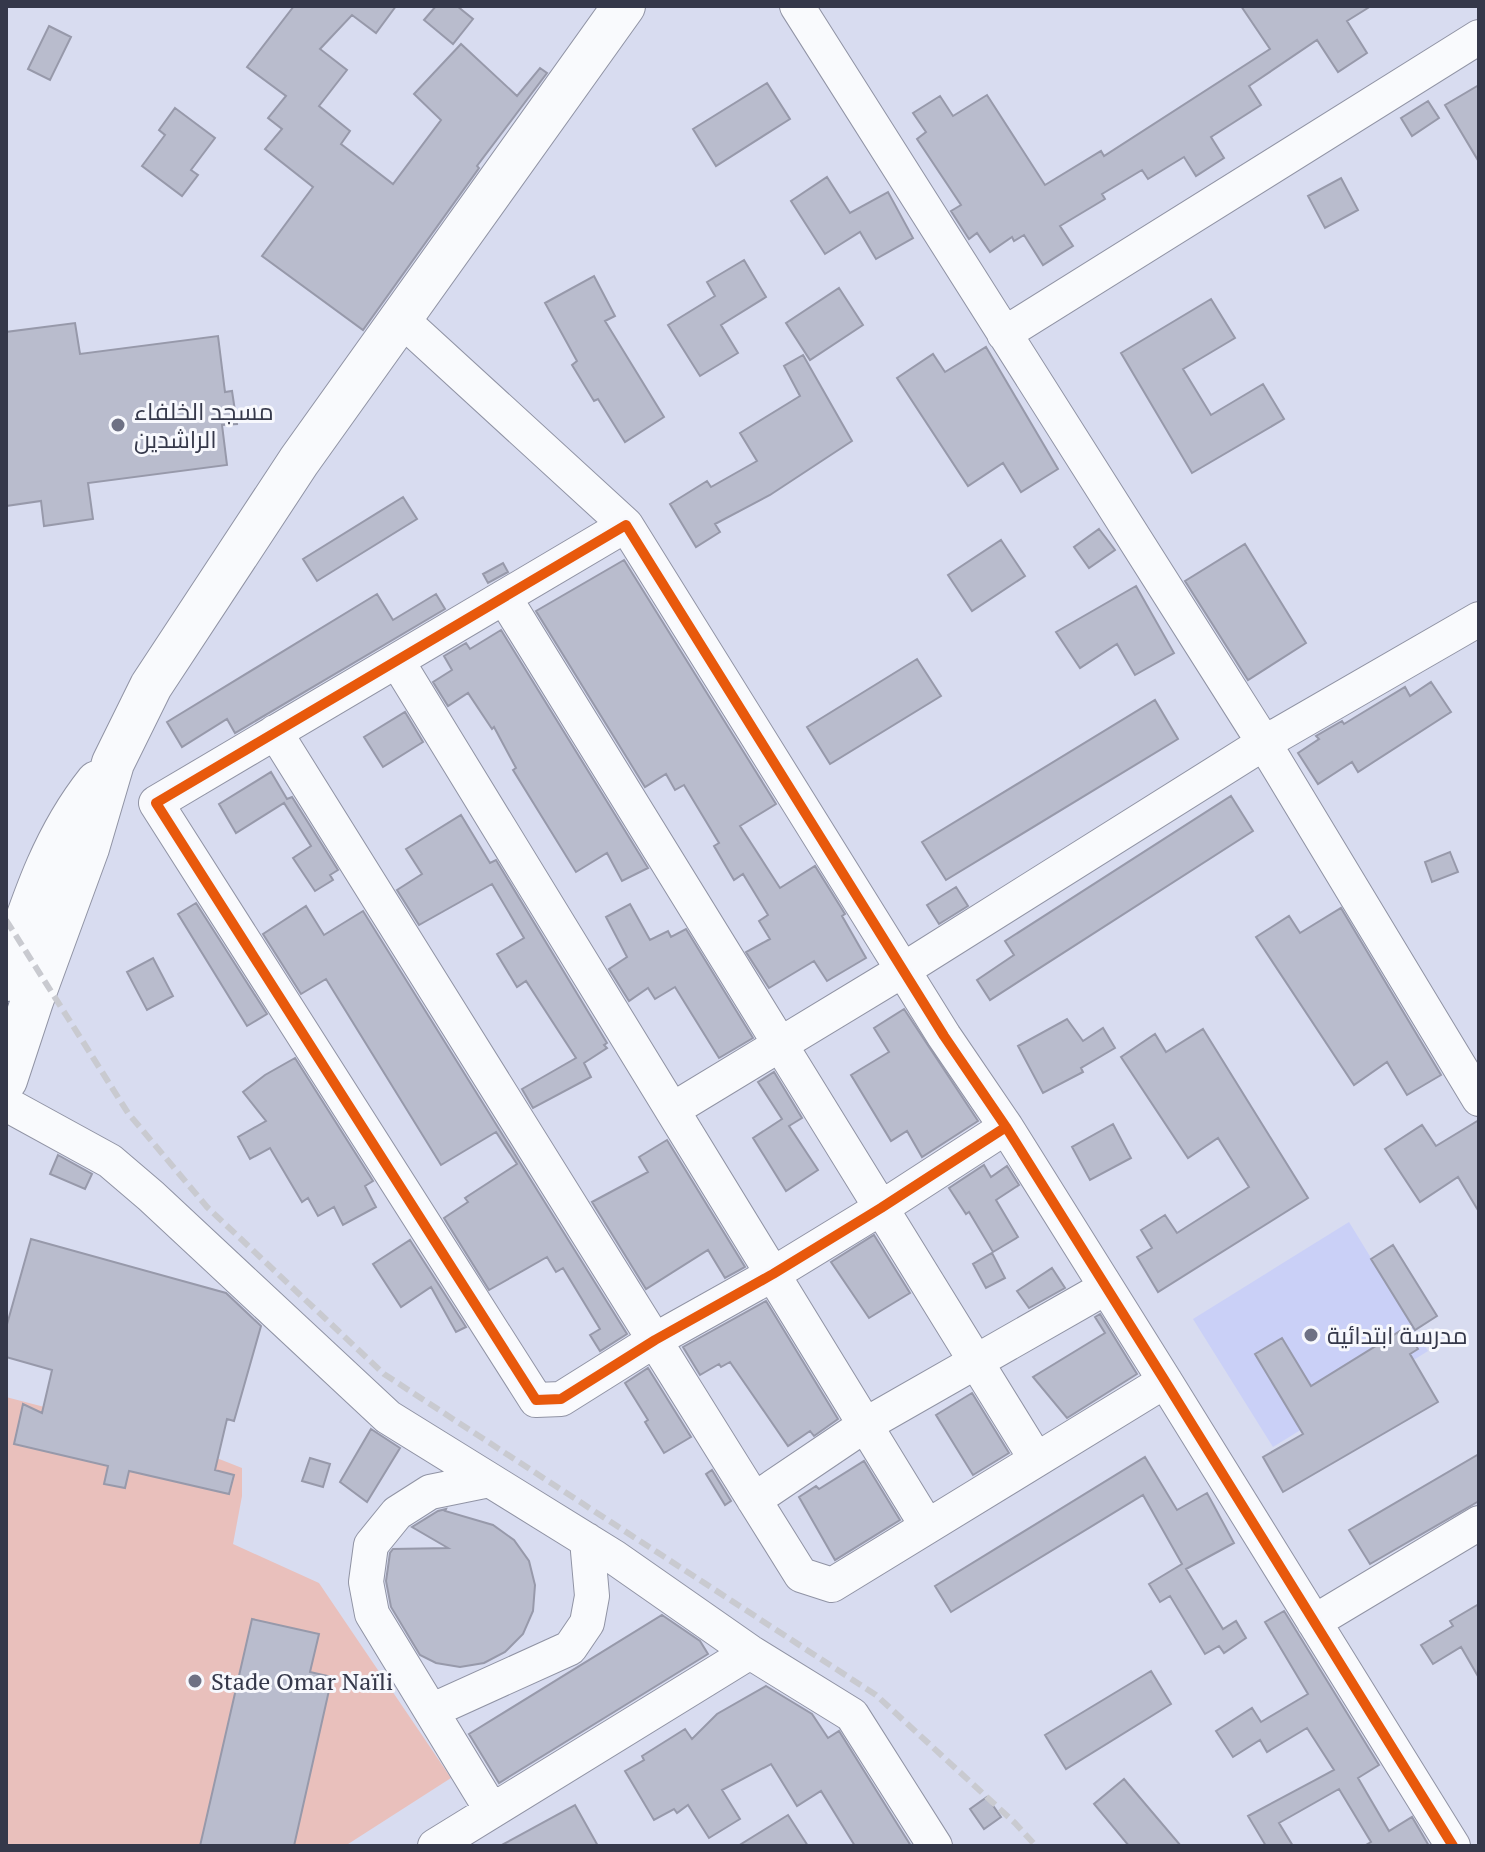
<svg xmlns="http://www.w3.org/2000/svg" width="1485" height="1852" viewBox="0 0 1485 1852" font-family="'PT Serif',Cairo,serif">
  <rect width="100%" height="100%" fill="#d8dcf0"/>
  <!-- built -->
  <path fill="#cad0f7" d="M 1349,1222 L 1428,1351 L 1273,1447 L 1193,1319 Z"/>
  <!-- green -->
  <path fill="#e9c0bc" d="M 6,1397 L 171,1440 L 242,1468 L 242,1496 L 233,1544 L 319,1583 L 451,1778 L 345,1846 L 6,1846 Z"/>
  <!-- building -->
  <path fill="#b9bccd" stroke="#9799aa" stroke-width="2" d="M 294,6 L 396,6 L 376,33 L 352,15 L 320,49 L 347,70 L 319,106 L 350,131 L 341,144 L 393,184 L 441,120 L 414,94 L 461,44 L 517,96 L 540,68 L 547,73 L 477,166 L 479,168 L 363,330 L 262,256 L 313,187 L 265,149 L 282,129 L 268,118 L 286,96 L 247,67 Z
    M 436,6 L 457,6 L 473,19 L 453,44 L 424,20 Z
    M 1241,6 L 1371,6 L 1347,21 L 1367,53 L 1338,72 L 1317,40 L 1249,86 L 1261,105 L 1211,137 L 1224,158 L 1196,176 L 1184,157 L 1148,179 L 1142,170 L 1102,194 L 1105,199 L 1060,226 L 1073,246 L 1043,265 L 1024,235 L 1014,241 L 1012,237 L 990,252 L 977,233 L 969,239 L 951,211 L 961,205 L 917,139 L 926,132 L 913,113 L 940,96 L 953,116 L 987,95 L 1045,185 L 1101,151 L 1104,156 L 1270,49 Z
    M 49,26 L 71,37 L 50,80 L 28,69 Z
    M 767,83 L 790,119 L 716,166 L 693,129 Z
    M 1479,85 L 1479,162 L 1445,105 Z
    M 1428,101 L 1439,118 L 1412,136 L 1401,118 Z
    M 175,108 L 215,138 L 191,170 L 198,175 L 182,196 L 142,166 L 165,135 L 159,130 Z
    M 827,177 L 850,213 L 888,192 L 913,238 L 876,259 L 860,232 L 825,254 L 791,201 Z
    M 1341,178 L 1358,210 L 1325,228 L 1308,196 Z
    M 744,260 L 766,297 L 721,325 L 738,353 L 700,376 L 668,325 L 715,296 L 707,282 Z
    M 594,276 L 615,316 L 605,321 L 664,417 L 625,442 L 598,399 L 594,401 L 572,365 L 577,361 L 545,303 Z
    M 839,288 L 863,325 L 810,360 L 786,323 Z
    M 1211,299 L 1235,338 L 1183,369 L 1211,415 L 1263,384 L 1284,419 L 1192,473 L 1121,353 Z
    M 75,323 L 80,354 L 218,336 L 225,392 L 232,391 L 237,424 L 222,425 L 227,465 L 88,483 L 93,519 L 44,526 L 41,501 L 6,506 L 6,332 Z
    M 986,347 L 1058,469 L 1021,492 L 1003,463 L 968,486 L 897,378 L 933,354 L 945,372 Z
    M 803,355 L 852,441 L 770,495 L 715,524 L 720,532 L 696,547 L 670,504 L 707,481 L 711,487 L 757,461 L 740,433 L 800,396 L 784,366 Z
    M 403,497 L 417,519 L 317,581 L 303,559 Z
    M 1099,529 L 1115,550 L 1089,568 L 1074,547 Z
    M 1001,540 L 1025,576 L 972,611 L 948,575 Z
    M 1245,544 L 1306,643 L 1248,680 L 1185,581 Z
    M 624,560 L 776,804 L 740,826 L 780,888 L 815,866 L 845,914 L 842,916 L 866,958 L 827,981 L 814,961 L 769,988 L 746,952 L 770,939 L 759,921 L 768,915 L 743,874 L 734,880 L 714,846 L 719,843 L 684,785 L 675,790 L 666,774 L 645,787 L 536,611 Z
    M 503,563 L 508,572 L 488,583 L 483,574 Z
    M 1136,586 L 1174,653 L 1135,675 L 1117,644 L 1080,668 L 1056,632 Z
    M 377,594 L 393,620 L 436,594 L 445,609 L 235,733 L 227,719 L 182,747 L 167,722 Z
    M 501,630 L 648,868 L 622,881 L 607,853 L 576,872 L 513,770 L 516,768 L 494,727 L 492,729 L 468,693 L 448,706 L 433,682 L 452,670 L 444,656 L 466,643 L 470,649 Z
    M 917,659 L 941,696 L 830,764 L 807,727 Z
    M 1431,682 L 1451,712 L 1358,772 L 1352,762 L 1318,784 L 1298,753 L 1319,739 L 1316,736 L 1342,721 L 1344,724 L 1405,687 L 1410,696 Z
    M 1155,700 L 1178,739 L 946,880 L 922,842 Z
    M 405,712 L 423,742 L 383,767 L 364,737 Z
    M 271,772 L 287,799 L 292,797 L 338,870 L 330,875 L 333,880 L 315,891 L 293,858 L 311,846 L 284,803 L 236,833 L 219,804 Z
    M 1231,796 L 1253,831 L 990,1000 L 977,980 L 1014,955 L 1005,941 Z
    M 461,815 L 490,863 L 496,860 L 607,1043 L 604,1045 L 607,1048 L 584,1063 L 591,1077 L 533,1108 L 522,1089 L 576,1058 L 526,981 L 517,987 L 497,954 L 524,938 L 492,884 L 419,925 L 397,890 L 422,874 L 406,849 Z
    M 1450,852 L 1458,872 L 1432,882 L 1425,862 Z
    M 956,887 L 968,906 L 939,924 L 927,905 Z
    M 196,903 L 267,1014 L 247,1026 L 178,914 Z
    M 630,904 L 650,940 L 668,931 L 671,937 L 686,929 L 753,1038 L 719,1058 L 675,987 L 655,999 L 648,988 L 629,1001 L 609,969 L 627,957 L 606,917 Z
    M 306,906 L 324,935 L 363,911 L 627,1334 L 600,1351 L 590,1335 L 600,1329 L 563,1268 L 556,1272 L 547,1257 L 489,1290 L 444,1218 L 468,1202 L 465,1198 L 517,1164 L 496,1132 L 441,1165 L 326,979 L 301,994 L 263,934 Z
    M 1341,908 L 1441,1075 L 1407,1095 L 1387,1062 L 1354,1085 L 1256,937 L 1289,916 L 1300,933 Z
    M 153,958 L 173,996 L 147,1010 L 127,972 Z
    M 904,1009 L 978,1121 L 922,1157 L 907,1131 L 891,1141 L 851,1075 L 889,1052 L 874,1028 Z
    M 1067,1019 L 1083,1041 L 1103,1028 L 1115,1048 L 1081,1068 L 1083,1072 L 1043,1093 L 1018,1046 Z
    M 1203,1029 L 1308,1198 L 1158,1292 L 1137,1257 L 1152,1248 L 1141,1230 L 1165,1215 L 1177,1233 L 1249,1187 L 1218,1138 L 1188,1158 L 1121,1057 L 1155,1034 L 1166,1052 Z
    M 295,1058 L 373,1181 L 365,1186 L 376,1207 L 343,1225 L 334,1207 L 318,1216 L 308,1198 L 302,1202 L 270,1148 L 250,1159 L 238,1137 L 266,1121 L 243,1092 L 265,1075 Z
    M 774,1072 L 802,1118 L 789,1126 L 818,1170 L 786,1191 L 753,1138 L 782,1119 L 758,1082 Z
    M 1479,1120 L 1479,1212 L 1458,1177 L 1420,1202 L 1385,1149 L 1422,1125 L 1436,1146 Z
    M 1113,1124 L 1131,1158 L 1090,1180 L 1072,1147 Z
    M 667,1140 L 745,1267 L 725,1278 L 708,1250 L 646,1289 L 592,1202 L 648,1172 L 639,1157 Z
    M 58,1155 L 92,1174 L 85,1189 L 50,1174 Z
    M 984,1165 L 991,1177 L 1007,1166 L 1019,1185 L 996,1200 L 1018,1237 L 993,1252 L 969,1212 L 966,1214 L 949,1188 Z
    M 874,1235 L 910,1293 L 869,1318 L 831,1262 Z
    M 31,1239 L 226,1293 L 261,1326 L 234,1421 L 227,1419 L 215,1470 L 234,1475 L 229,1494 L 129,1471 L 125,1488 L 104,1484 L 108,1466 L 14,1444 L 23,1404 L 42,1413 L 52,1370 L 6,1357 L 6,1328 Z
    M 410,1240 L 466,1327 L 456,1332 L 431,1287 L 401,1307 L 373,1264 Z
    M 1393,1245 L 1437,1316 L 1415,1330 L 1371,1259 Z
    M 992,1253 L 1005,1278 L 986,1288 L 973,1264 Z
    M 1052,1268 L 1065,1288 L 1029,1308 L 1017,1291 Z
    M 766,1301 L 838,1419 L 814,1436 L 810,1431 L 788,1446 L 730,1362 L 721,1367 L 719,1364 L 700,1375 L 683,1347 Z
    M 1100,1314 L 1137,1374 L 1067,1418 L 1033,1377 L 1105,1333 L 1095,1317 Z
    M 1405,1328 L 1418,1349 L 1410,1354 L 1438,1402 L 1283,1492 L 1263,1457 L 1303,1434 L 1255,1354 L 1282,1338 L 1311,1386 Z
    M 648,1368 L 691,1437 L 664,1453 L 645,1422 L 648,1420 L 625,1383 Z
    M 972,1393 L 1009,1453 L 973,1475 L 936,1415 Z
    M 371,1429 L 400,1448 L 367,1502 L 340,1482 Z
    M 1479,1454 L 1479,1501 L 1370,1564 L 1349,1530 Z
    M 1145,1457 L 1177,1510 L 1207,1493 L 1234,1543 L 1186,1569 L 1223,1629 L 1236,1621 L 1246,1638 L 1224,1653 L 1219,1646 L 1205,1654 L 1170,1596 L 1160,1602 L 1149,1584 L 1182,1564 L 1143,1495 L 951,1612 L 935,1586 Z
    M 310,1458 L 330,1464 L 323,1487 L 302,1481 Z
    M 864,1461 L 900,1520 L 835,1560 L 799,1497 L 816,1486 L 819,1489 Z
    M 712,1470 L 731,1501 L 725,1505 L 706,1474 Z
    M 446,1509 L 445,1511 L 493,1525 L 514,1540 L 529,1561 L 535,1585 L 533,1611 L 523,1634 L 505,1652 L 484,1663 L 460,1667 L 436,1663 L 420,1655 L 391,1607 L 386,1581 L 390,1553 L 393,1549 L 448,1548 L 412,1527 L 438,1511 Z
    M 1479,1604 L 1479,1678 L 1461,1647 L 1433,1664 L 1421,1645 L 1453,1626 L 1450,1621 Z
    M 1284,1611 L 1379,1765 L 1358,1778 L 1389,1831 L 1412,1817 L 1429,1846 L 1364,1846 L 1371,1842 L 1339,1789 L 1279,1823 L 1293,1846 L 1266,1846 L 1248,1816 L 1334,1770 L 1307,1728 L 1267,1752 L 1260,1740 L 1233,1757 L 1216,1731 L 1252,1708 L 1261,1722 L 1308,1694 L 1265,1622 Z
    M 662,1615 L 700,1641 L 708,1654 L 499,1783 L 469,1734 Z
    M 252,1619 L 319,1634 L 310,1672 L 332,1677 L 294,1846 L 200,1846 Z
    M 1151,1671 L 1171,1704 L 1066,1769 L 1045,1735 Z
    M 766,1686 L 812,1714 L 828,1738 L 839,1731 L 911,1846 L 855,1846 L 821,1791 L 797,1806 L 771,1764 L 722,1790 L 740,1819 L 709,1838 L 688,1805 L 677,1813 L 674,1809 L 654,1820 L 625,1771 L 644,1760 L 642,1756 L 685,1729 L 692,1739 L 717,1714 Z
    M 1124,1779 L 1181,1846 L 1129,1846 L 1094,1804 Z
    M 987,1797 L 1001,1817 L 984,1829 L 970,1809 Z
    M 575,1805 L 598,1846 L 500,1846 Z
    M 788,1815 L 808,1846 L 738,1846 Z"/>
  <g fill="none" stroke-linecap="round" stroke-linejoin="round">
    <!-- minor casing -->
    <g stroke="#9093a4" stroke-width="36">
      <path id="minor" d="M 797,6 L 1264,743 L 1479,1099
        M 400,318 L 626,525
        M 1004,334 L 1479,37
        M 504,597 L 1036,1459
        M 397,661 L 927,1526
        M 275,732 L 801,1575 L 832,1585 L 1165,1381
        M 6,1104 L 110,1161 L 151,1196 L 388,1417 L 614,1557 L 750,1652 L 852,1715 L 935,1846
        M 672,1110 L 903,970 L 1264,743 L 1479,619
        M 1006,1127 L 881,1208 L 773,1274 L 655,1340 L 561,1399 L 536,1400 L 156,803 L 626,525 L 944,1036 L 1006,1127 L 1165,1381 L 1453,1846
        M 489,1480 L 430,1492 L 397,1513 L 371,1545 L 366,1582 L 372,1614 L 492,1811
        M 754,1500 L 865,1425 L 1105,1288
        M 1314,1622 L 1479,1523
        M 431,1711 L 570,1648 L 587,1623 L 592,1596 L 587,1540
        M 435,1846 L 750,1652"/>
    </g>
    <!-- major casing -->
    <g stroke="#9093a4" stroke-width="44">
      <path id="major" d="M 6,980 C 30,909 50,841 97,782
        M 6,1080 L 32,1001 L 88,848 L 113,763 L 151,686 L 299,461 L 624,6"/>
    </g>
    <!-- minor -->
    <use href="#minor" stroke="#f9fafd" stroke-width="34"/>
    <!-- major -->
    <use href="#major" stroke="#f9fafd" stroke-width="42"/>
    <!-- rail -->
    <path stroke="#c9cad0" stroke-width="6" stroke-dasharray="12 6" stroke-linecap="butt" d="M 6,920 L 128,1113 L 207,1207 L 384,1374 L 876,1695 L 1015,1823 L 1036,1846"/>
    <!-- cycleway casing -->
    <g stroke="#f7f8fd" stroke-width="15">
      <path id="cycleway" d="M 1006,1127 L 881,1208 L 773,1274 L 655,1340 L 561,1399 L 536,1400 L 156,803 L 626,525 L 944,1036 L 1006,1127 L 1165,1381 L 1453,1846"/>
    </g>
    <!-- cycleway -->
    <use href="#cycleway" stroke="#e8590c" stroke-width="10"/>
  </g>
  <!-- markers -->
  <g fill="#6e7184" stroke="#f7f8fd" stroke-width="3">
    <circle cx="118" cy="425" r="8"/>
    <circle cx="1311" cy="1335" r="8"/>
    <circle cx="195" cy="1681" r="8"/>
  </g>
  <g text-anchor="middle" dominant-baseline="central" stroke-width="6" stroke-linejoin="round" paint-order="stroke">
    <!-- poi labels -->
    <g font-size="24" fill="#35384a" stroke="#f7f8fd" text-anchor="start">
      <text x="134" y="411">مسجد الخلفاء<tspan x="134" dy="28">الراشدين</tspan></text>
      <text x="1327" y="1335">مدرسة ابتدائية</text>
      <text x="211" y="1681">Stade Omar Naïli</text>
    </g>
  </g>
  <!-- border -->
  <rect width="1485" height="1852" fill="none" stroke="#35384a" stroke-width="16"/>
</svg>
